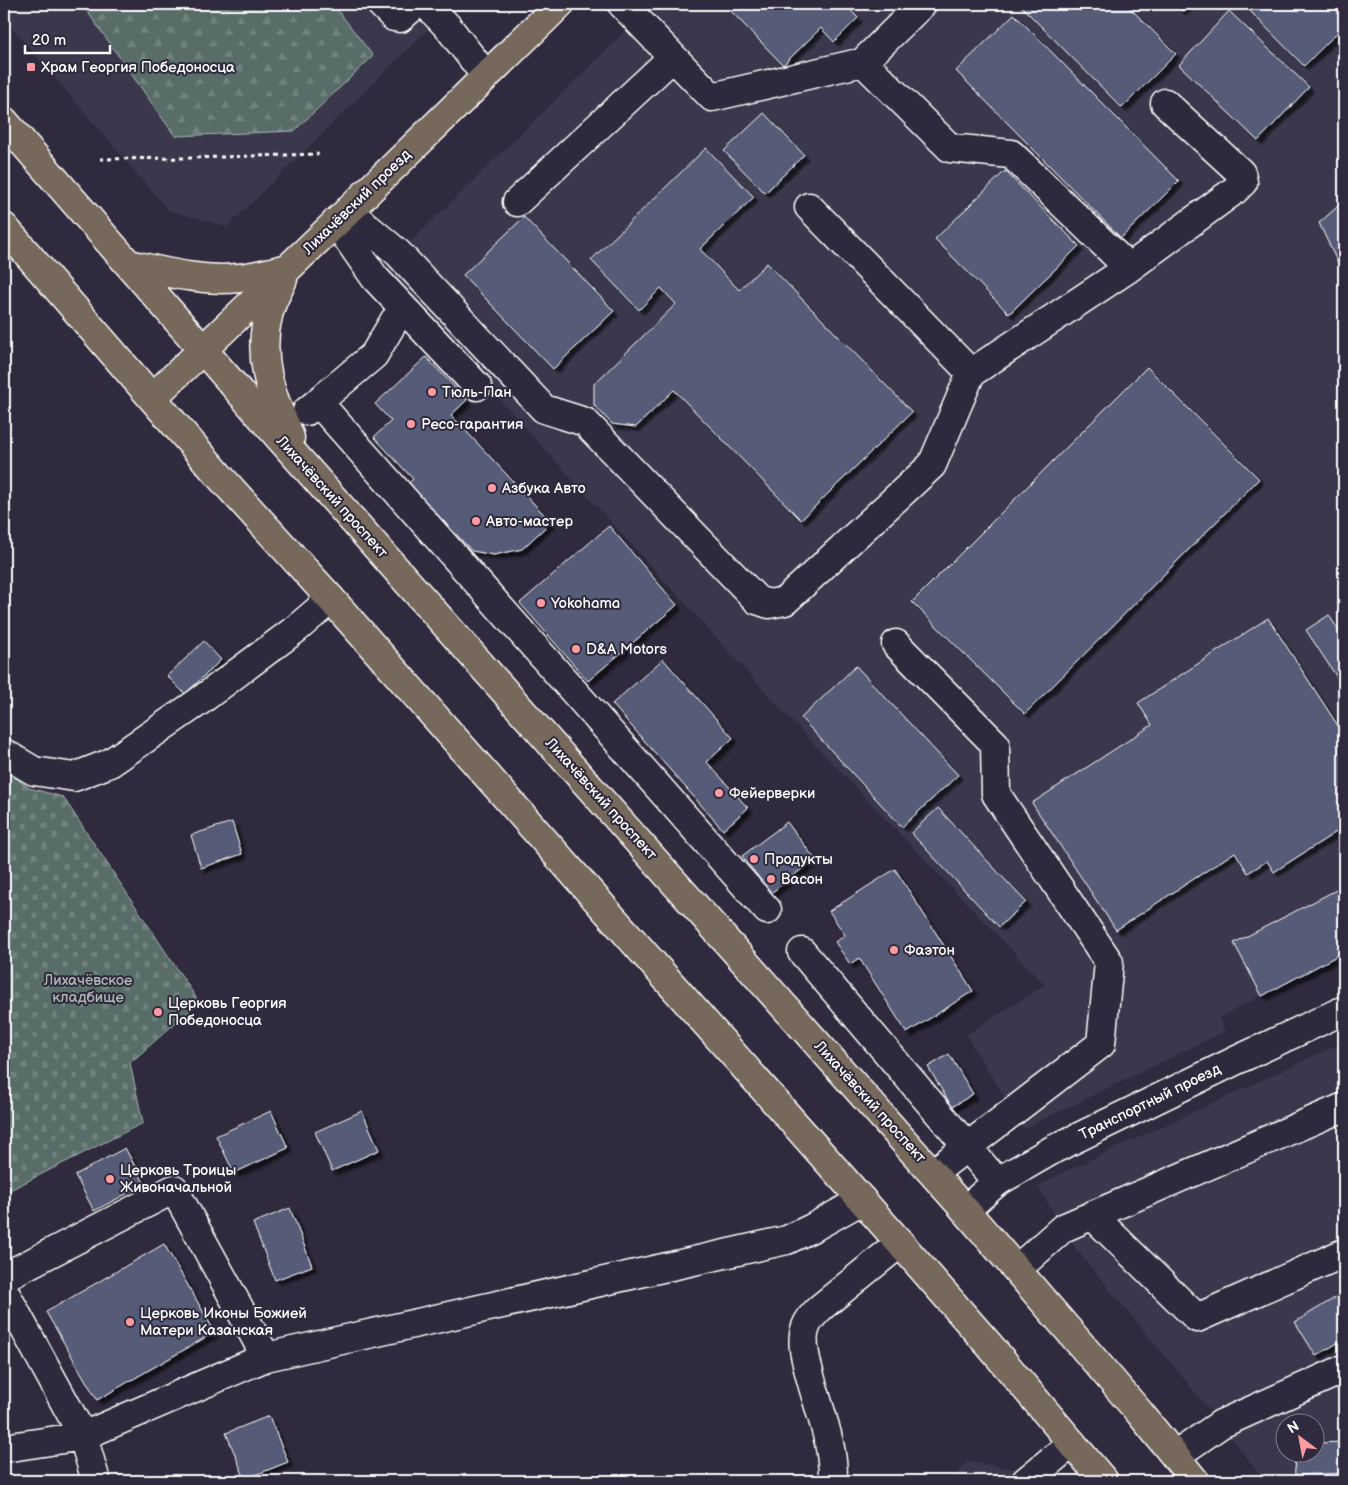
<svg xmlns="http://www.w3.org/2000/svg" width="1348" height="1485" viewBox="0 0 1348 1485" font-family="'Balsamiq Sans',sans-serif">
  <defs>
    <pattern id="forest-firs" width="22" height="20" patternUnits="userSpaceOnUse" patternTransform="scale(1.25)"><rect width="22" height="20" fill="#586d67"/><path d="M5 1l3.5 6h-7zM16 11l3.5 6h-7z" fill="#71837e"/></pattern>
    <pattern id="cemetery-stones" width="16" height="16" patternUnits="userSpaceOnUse" patternTransform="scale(1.25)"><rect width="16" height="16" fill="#586d67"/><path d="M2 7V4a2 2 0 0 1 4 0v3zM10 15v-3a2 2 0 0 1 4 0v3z" fill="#71837e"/></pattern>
    <filter id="shadow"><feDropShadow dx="4.5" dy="4.5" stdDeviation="1" flood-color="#0009"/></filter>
  </defs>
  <rect width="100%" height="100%" fill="#2f2a3d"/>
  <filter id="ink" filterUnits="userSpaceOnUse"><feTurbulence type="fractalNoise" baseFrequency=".02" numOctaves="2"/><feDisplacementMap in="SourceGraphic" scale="10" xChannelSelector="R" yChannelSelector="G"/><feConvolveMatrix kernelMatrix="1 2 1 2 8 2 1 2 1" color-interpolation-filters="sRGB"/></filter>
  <g filter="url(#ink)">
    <!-- built -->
    <path fill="#3b394e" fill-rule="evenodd" d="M 4,4 L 454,4 L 227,227 L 168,210 L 4,18 Z
      M 653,4 L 1344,4 L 1344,952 L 1219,1018 L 1225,1031 L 1024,1129 L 966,1035 L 1045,985 L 791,720 L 382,270 Z
      M 1344,1042 L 1344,1481 L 1265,1481 L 1204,1403 L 1076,1249 L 1038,1187 L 1062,1173 ZM 1286,1422 L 1316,1422 L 1316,1452 L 1286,1452 Z
      M 968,1461 L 1019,1470 L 1028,1481 L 952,1481 Z"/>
    <!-- forest -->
    <path fill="url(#forest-firs)" stroke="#acb6b3" d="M 82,4 L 333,4 L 373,56 L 294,131 L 175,136 Z"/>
    <!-- cemetery -->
    <path fill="url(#cemetery-stones)" stroke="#acb6b3" d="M 4,769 L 29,788 L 63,797 L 199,1002 L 130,1063 L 143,1123 L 4,1193 Z"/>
    <!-- building -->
    <path fill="#575b77" stroke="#fff" filter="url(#shadow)" d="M 731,4 L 845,4 L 858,18 L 834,42 L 821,28 L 783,65 L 727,7 Z
      M 1019,4 L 1126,4 L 1176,54 L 1122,108 Z
      M 1175,4 L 1190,4 L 1182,11 Z
      M 1243,4 L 1344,4 L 1344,26 L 1304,66 Z
      M 1229,11 L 1309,87 L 1258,141 L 1179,65 Z
      M 1014,14 L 1179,181 L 1121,238 L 956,71 Z
      M 764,113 L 804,155 L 765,193 L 724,151 Z
      M 706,148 L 754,197 L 700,249 L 739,290 L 767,263 L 912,412 L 801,520 L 674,390 L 636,427 L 612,424 L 594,405 L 594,384 L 676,304 L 661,288 L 639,310 L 591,260 Z
      M 1005,171 L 1079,246 L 1009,314 L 935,239 Z
      M 1344,201 L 1344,276 L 1319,223 Z
      M 524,217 L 614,311 L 553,369 L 463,275 Z
      M 426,357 L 467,400 L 451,415 L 551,522 L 522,549 L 494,555 L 472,551 L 408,484 L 413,479 L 374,437 L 391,421 L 375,404 Z
      M 1147,367 L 1259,479 L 1025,714 L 912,602 Z
      M 609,526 L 677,605 L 588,681 L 520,603 Z
      M 1329,615 L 1344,639 L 1344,688 L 1306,630 Z
      M 1268,618 L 1344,735 L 1344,827 L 1274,872 L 1267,861 L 1248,873 L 1235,852 L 1116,930 L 1032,803 L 1152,725 L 1138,703 Z
      M 204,641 L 221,660 L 185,694 L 167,676 Z
      M 663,659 L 733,738 L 707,762 L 748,808 L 723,830 L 612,704 Z
      M 856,666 L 958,775 L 902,827 L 801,718 Z
      M 938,808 L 1026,902 L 999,927 L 911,833 Z
      M 232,822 L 242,854 L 201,868 L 191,835 Z
      M 787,822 L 815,859 L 771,893 L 742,856 Z
      M 895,869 L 973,991 L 907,1033 L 859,958 L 850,964 L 835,942 L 845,935 L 829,911 Z
      M 1344,886 L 1344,952 L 1262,996 L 1234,943 Z
      M 949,1054 L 973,1094 L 952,1107 L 928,1067 Z
      M 271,1111 L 288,1148 L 234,1173 L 216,1136 Z
      M 362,1111 L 379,1150 L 332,1171 L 315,1132 Z
      M 125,1148 L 145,1184 L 94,1211 L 75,1175 Z
      M 290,1208 L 312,1266 L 275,1280 L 253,1223 Z
      M 164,1244 L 215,1332 L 97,1400 L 46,1312 Z
      M 1343,1293 L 1344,1296 L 1344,1339 L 1316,1356 L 1295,1322 Z
      M 269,1416 L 288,1462 L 245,1479 L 226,1433 Z
      M 1344,1442 L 1344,1473 L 1295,1475 L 1294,1452 L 1316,1452 L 1316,1443 Z"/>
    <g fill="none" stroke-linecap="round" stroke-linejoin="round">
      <!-- minor casing -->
      <g stroke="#fff" stroke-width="31">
        <path id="minor" d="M 381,4 L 394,17 L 400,18 L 416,4
          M 426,4 L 448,27 L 486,76
          M 863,62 L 922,4
          M 517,202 L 673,57 L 622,4
          M 809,207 L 971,373
          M 348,211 L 398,253 L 544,409 L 585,422 L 757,600 L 769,604 L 785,601 L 932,465 L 971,373 L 1129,268 L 1011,154 L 950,148 L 863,62 L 712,97 L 673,57
          M 336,222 L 375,278 L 477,386
          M 1129,268 L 1235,190 L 1243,182 L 1241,173 L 1165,103
          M 318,402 L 374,355 L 394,321 L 404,310
          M 307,411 L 318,402 L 767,910
          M 896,644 L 995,744 L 996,794 L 1109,962 L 1101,1044 L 933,1173
          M 4,753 L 34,771 L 74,777 L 110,763 L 197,703 L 296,629 L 331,599
          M 802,952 L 997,1182
          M 965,1210 L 997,1182 L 1054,1149 L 1237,1060 L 1344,1010
          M 1092,1215 L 1197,1318 L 1344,1253
          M 1017,1269 L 1063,1228 L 1344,1107
          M 4,1277 L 174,1189 L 266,1357
          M 4,1291 L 83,1436 L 96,1481
          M 4,1448 L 83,1436 L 266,1357 L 787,1240 L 814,1227 L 862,1200
          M 1175,1456 L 1221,1424 L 1344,1369
          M 833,1481 C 834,1443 818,1408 809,1372 C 806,1360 802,1347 804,1334 C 806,1322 812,1316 820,1308 L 900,1243
          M 1026,1481 L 1072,1443"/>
      </g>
      <!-- major casing -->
      <g stroke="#fff" stroke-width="31">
        <path id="major" d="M 4,121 L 277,435 L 965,1210 L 1139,1412 L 1195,1481
          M 4,227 L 223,480 L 331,599 L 900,1243 L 990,1346 L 1104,1481
          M 129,264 C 165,272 202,282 239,278 C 256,276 272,272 288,268
          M 283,279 C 280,287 275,295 272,303 C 259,338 264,375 278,409 C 282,419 287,428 290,438
          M 152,398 L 348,211 L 560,4"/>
      </g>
      <!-- path -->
      <path stroke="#fff" stroke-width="3" stroke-dasharray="4 4" stroke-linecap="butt" d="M 100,159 L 189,158 L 319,154"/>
      <!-- minor -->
      <use href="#minor" stroke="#2f2a3d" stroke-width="28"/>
      <!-- major -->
      <use href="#major" stroke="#76695c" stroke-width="28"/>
    </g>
  </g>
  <!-- markers -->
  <g fill="#ff9aa2" stroke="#2f2a3d" stroke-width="2">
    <rect x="26" y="62" width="10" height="10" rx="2.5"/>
    <circle cx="432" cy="392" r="5"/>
    <circle cx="411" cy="424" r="5"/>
    <circle cx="492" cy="488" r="5"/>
    <circle cx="476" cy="521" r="5"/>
    <circle cx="541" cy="603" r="5"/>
    <circle cx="576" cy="649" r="5"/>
    <circle cx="719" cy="793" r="5"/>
    <circle cx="754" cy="859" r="5"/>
    <circle cx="771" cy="879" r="5"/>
    <circle cx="894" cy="950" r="5"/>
    <circle cx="158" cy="1012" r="5"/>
    <circle cx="110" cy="1179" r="5"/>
    <circle cx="130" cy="1322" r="5"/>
  </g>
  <g text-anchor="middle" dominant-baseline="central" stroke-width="4" stroke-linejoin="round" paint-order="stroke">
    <!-- poi labels -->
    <g font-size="15" fill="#fff" stroke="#2f2a3d" text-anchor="start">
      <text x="41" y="67">Храм Георгия Победоносца</text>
      <text x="442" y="392">Тюль-Пан</text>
      <text x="421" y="424">Ресо-гарантия</text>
      <text x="502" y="488">Азбука Авто</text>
      <text x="486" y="521">Авто-мастер</text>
      <text x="551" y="603">Yokohama</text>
      <text x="586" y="649">D&amp;A Motors</text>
      <text x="729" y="793">Фейерверки</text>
      <text x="764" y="859">Продукты</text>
      <text x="781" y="879">Васон</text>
      <text x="904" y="950">Фаэтон</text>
      <text x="168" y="1003">Церковь Георгия<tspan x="168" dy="17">Победоносца</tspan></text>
      <text x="120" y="1170">Церковь Троицы<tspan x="120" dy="17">Живоначальной</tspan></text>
      <text x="140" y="1313">Церковь Иконы Божией<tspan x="140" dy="17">Матери Казанская</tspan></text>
    </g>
    <!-- street labels -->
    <g font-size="15" fill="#fff" stroke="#2f2a3d">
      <text transform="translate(357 202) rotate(-44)">Лихачёвский проезд</text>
      <text transform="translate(332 497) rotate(48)">Лихачёвский проспект</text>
      <text transform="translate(601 799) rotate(48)">Лихачёвский проспект</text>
      <text transform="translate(870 1102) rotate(48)">Лихачёвский проспект</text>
      <text transform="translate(1150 1102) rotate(-26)">Транспортный проезд</text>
    </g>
    <!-- park labels -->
    <g font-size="15" fill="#acb6b3" stroke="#2f2a3d">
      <text x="88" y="980">Лихачёвское<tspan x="88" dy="17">кладбище</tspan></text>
    </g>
  </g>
  <!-- margin -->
  <rect width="1348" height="1485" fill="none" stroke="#2f2a3d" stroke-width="20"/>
  <rect x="10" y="10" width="1328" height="1465" fill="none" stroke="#fff" stroke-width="2" filter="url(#ink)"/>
  <!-- north arrow -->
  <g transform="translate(1300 1438) rotate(328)"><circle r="24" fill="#2f2a3d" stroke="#827f8b"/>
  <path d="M0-4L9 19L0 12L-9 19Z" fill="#ff9aa2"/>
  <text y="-8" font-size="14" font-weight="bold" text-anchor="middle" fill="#ffffff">N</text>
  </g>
  <!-- scale -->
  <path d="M25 45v8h85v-8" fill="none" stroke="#ffffff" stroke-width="2.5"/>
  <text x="32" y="45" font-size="15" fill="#ffffff" stroke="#2f2a3d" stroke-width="4" paint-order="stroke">20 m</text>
</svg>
